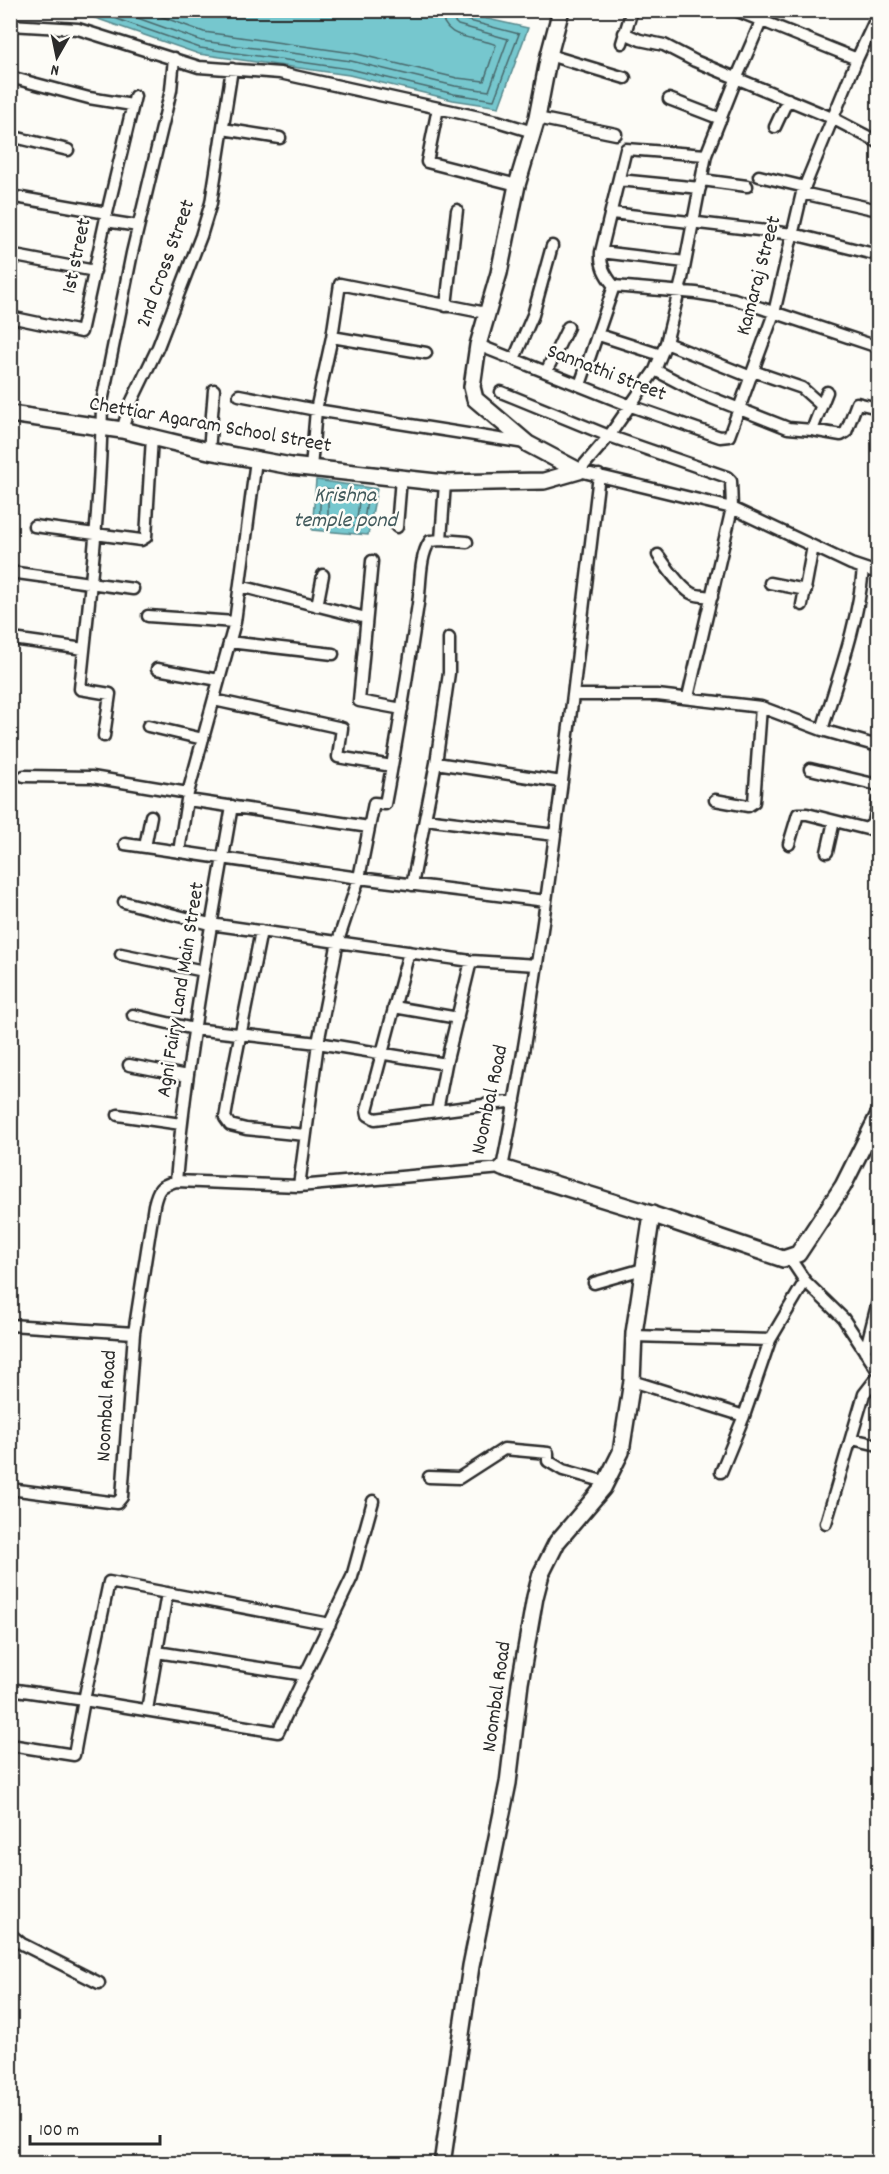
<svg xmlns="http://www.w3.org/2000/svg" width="889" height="2174" viewBox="0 0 889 2174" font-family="Dekko,sans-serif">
  <rect width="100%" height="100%" fill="#fdfcf7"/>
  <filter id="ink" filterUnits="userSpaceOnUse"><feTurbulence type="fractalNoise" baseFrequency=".0167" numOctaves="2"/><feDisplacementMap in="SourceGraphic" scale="12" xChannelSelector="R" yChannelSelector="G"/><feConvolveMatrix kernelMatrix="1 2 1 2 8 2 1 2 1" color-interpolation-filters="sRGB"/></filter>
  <g filter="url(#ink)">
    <!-- water -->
    <path fill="#76c7ce" stroke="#58898d" stroke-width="1.5" d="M 452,11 L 528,28 L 499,107 L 453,100 L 349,75 L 199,54 L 75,11 L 65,11 Z
      M 316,480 L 377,489 L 368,535 L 312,530 Z"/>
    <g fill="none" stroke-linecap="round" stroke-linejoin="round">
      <!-- shore -->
      <path stroke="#49696c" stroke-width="1.5" d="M 91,10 L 200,48 L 350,69 L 454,94 L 494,100 L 519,34 L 462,19 L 458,16 L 458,10
        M 115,10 L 202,41 L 351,61 L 455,86 L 489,91 L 508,39 L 458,25 L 452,19 L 450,10
        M 143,10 L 204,32 L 353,53 L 457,78 L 484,81 L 496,45 C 476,36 442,41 441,10
        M 323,488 L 368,494 L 363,527 L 319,524 L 321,490 Z
        M 330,496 L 359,501 L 357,519 L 328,517 L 328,499 Z"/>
      <!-- street casing -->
      <g stroke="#2b2b2b" stroke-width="15">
        <path id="street" d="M 735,10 L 857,59
          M 766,10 L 737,77 L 706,155 L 682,279 L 666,343 L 655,370 L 609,436 L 579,471 L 732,508 L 851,564 L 878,573
          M 10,25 L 78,29 L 199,67 L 280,73 L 497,121 L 533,132
          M 624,33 L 640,40 L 664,45 L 695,61 L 832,118 L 878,142
          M 622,43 L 632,10
          M 549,55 L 625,78
          M 10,77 L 89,98 L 132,105
          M 669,99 L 721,119
          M 438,108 L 427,162 L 517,185
          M 537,118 L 616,134
          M 775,127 L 788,99
          M 223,129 L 280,138
          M 10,136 L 68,150
          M 759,176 L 805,187
          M 619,180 L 700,188
          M 702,180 L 747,186
          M 802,193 L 878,210
          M 10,196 L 107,213 L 81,332 L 10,317
          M 107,213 L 135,96
          M 612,213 L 793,234 L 878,255
          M 106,221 L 138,226
          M 601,252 L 685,262
          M 10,255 L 95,271
          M 614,286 L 696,293 L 734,299 L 878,347
          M 614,286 C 605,275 600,266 601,252 L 626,149 L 706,155
          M 446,306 L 457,210
          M 599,335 L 661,355
          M 332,337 L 426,353
          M 666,343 L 751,377
          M 478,345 L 631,406 L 720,437 L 729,436 L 774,313 L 802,193 L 857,59 L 878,14
          M 514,359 L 533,315 L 552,246
          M 655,370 L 699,393 L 788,428 L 812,430 L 841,435 L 846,432 L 857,403 L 878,408
          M 753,371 L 802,388 L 821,405
          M 546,372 L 568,327
          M 580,385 L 614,286
          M 501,392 L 609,436 L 727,477 L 731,481 L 732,508 L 688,697
          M 239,395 L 316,410 L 525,443
          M 122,430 L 130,405 L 158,347 L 201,236 L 211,203 L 232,69
          M 812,430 L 827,392
          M 209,451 L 214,390
          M 311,468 L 316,410 L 332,337 L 340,284 L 486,313
          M 445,483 L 441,540 L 467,542
          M 34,526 L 141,540 L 146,537 L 152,437
          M 397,527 L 401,478
          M 658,555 C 665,565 682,590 693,594 C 698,596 706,596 712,597
          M 372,561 L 359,701 L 402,709
          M 10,572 L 133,589
          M 770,583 L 806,590
          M 240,586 L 366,618
          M 802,605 L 813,546
          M 317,606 L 323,575
          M 148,616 L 235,622
          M 20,640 L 84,649
          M 229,642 L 333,654
          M 157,669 L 219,680
          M 573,695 L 599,475
          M 214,700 L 342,728 L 338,757 L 392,766
          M 148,726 L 203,739
          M 822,730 C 838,677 858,625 863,569
          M 104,736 L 110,694 L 80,689 C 90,593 101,498 102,402 L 132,253 L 171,90 L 174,58
          M 436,763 L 449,673 L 449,638
          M 810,769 L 878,785
          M 24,776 L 92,777 L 188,793
          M 188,800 L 369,827
          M 715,800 L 748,806 L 754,802 L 761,707
          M 425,819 L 555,835
          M 125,844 L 359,878 L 546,901
          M 789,844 L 798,814 L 807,814 L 867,829 L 874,822 L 878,801
          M 145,847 L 151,816
          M 179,852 L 188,793 L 235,622 L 256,460
          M 827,852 L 834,821
          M 412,885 L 436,763 L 562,782
          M 124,902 L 210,924 L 471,961 L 537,965
          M 261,931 L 232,1077 L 225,1118 L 230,1125 L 246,1129 L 305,1135
          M 409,952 L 367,1110 L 368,1115 L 375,1119 L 515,1101
          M 121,954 L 204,971
          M 394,1007 L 458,1018
          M 133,1015 L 194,1029 L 318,1043 L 446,1064
          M 129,1065 L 187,1076
          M 437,1111 L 446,1064 L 471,961
          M 118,1115 L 181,1124
          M 176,1181 C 187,1055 210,931 232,806
          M 299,1186 L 318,1043 L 338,941 L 359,878 L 374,803 L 385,804 C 398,737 408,670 418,604 C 421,584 419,557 430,541 L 441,540
          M 789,1257 L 805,1281 L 843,1318 L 878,1371
          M 594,1283 L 643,1269
          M 10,1325 L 134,1333
          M 634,1336 L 770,1340
          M 865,1352 L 878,1301
          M 632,1381 L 744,1416
          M 852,1439 L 878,1445
          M 721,1472 L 744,1416 L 770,1340 L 805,1281
          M 429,1477 L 459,1478 L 504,1449 L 548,1453 L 548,1461 L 563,1470 L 606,1482
          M 10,1489 L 117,1503 L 122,1497 L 134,1333 L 154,1205 C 158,1188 160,1186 176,1181 L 299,1186 L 502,1168 C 533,1012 553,853 573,695 L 657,695 L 761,707 L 822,730 L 878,746
          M 826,1523 L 864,1394 L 878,1376
          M 157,1652 L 305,1675
          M 10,1689 L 84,1700 L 109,1582 L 330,1624
          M 147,1710 L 167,1593
          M 10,1745 L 74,1755 L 84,1700 L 278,1732 L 352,1577 L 373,1501
          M 10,1934 L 22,1944 L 99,1983"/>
      </g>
      <!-- secondary casing -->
      <g stroke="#2b2b2b" stroke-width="20">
        <path id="secondary" d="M 561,10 L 549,55 L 537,118 L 517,185 L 499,273 L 478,345 L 472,387 L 475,399 L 528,444 L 579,471
          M 10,414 L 122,430 L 209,451 L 291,466 L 445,483 L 544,481 L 579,471
          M 502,1168 L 642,1211 L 783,1259 L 798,1254 L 843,1186 L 878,1116
          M 442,2164 L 471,1966 L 508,1783 L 520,1683 L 535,1597 L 541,1574 L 557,1542 L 603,1488 L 621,1452 L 632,1381 L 634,1333 L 652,1214"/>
      </g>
      <!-- street -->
      <use href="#street" stroke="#fdfcf7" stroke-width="10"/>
      <!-- secondary -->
      <use href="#secondary" stroke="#fdfcf7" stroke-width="15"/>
    </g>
  </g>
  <g text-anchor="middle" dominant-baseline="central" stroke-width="5" stroke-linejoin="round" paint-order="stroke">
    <!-- street labels -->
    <g font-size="21" fill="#2b2b2b" stroke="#fdfcf7">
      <text transform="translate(78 256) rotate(-78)">1st street</text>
      <text transform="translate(167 264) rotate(-70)">2nd Cross Street</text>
      <text transform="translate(760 276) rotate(-75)">Kamaraj Street</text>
      <text transform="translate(606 374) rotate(21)">Sannathi Street</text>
      <text transform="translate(210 426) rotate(10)">Chettiar Agaram School Street</text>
      <text transform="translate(182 990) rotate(-81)">Agni Fairy Land Main Street</text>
      <text transform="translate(491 1100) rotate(-78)">Noombal Road</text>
      <text transform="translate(108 1406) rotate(-87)">Noombal Road</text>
      <text transform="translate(498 1697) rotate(-82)">Noombal Road</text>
    </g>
    <!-- water labels -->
    <g font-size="22" font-style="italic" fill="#425a5c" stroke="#fdfcf7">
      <text x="345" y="496">Krishna<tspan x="345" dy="25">temple pond</tspan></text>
    </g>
  </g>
  <!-- margin -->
  <rect width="889" height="2174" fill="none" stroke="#fdfcf7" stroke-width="36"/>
  <rect x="18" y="18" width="853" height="2138" fill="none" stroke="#2b2b2b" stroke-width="2" filter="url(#ink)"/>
  <!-- north arrow -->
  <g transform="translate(57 57) rotate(189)" stroke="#fdfcf7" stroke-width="4.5" paint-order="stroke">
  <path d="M0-4.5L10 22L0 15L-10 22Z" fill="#2b2b2b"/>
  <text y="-9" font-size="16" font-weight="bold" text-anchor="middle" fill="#2b2b2b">N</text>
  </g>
  <!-- scale -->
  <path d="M30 2135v9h130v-9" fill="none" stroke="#2b2b2b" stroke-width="3"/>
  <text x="39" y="2135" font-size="18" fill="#2b2b2b" stroke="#fdfcf7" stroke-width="4.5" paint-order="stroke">100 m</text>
</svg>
